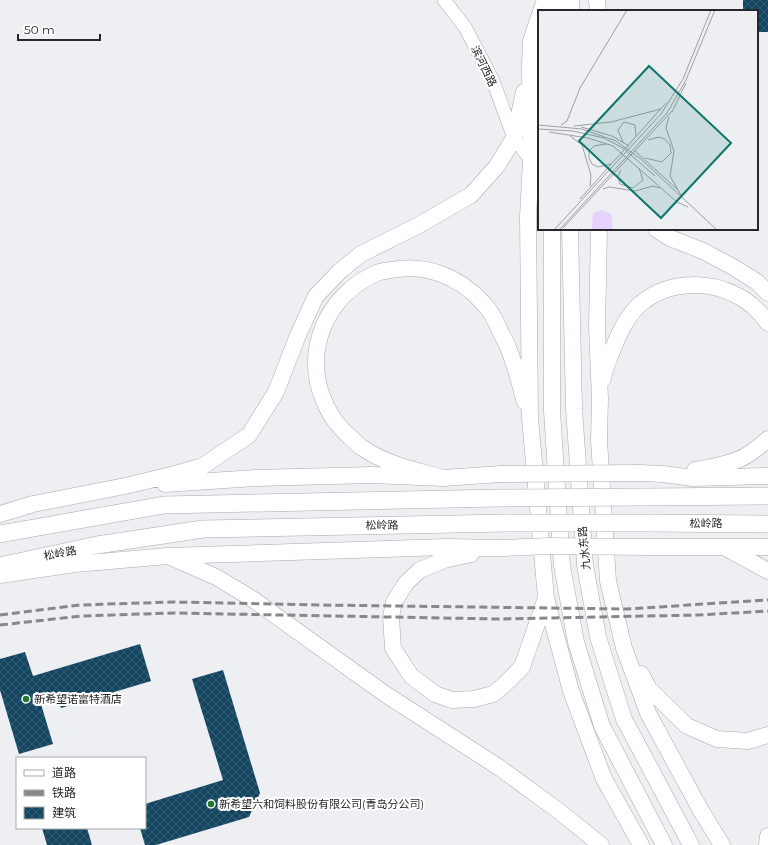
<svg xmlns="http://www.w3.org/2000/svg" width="768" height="845" viewBox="0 0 768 845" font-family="Montserrat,'Noto Sans SC',sans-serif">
  <defs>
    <pattern id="building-cross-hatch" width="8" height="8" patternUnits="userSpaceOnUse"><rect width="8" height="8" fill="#144561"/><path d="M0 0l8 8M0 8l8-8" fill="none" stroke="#365d74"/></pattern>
  </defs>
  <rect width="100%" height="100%" fill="#edeff3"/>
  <!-- building -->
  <path fill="url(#building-cross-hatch)" d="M 743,0 L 768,0 L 768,32 L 757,32 L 757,11 L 743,11 Z
    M 140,644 L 151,681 L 61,708 L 57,696 L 40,701 L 53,744 L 19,754 L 0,690 L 0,659 L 25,652 L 33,676 Z
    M 223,670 L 260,793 L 249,817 L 156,845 L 145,845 L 140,828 L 145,828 L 145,804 L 223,780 L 192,679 Z
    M 42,828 L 87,828 L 92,845 L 47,845 Z"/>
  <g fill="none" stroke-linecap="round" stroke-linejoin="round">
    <!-- tertiary casing -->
    <g stroke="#a8aaae" stroke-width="14">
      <path id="tertiary" d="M 444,0 L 465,27 L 493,81 L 514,138 L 531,160 L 539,168"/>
    </g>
    <!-- primary casing -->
    <g stroke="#a8aaae" stroke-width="17">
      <path id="primary" d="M 555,0 L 556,11
        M 597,0 L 598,11
        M 541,11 L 545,0
        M 571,11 L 571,0
        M 539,17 L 531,41 L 530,64 L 531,160 L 528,217 L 530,418 L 546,598 L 571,691 L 604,779 L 641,845
        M 552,229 L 552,411 L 562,566 L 576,642 L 602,726 L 664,845
        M 570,229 L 574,409 L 585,565 L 598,637 L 624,719 L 691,845
        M 599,229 L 597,328 L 600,399 L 599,440 L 608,581 L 624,648 L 648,713 L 700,809 L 722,845
        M 656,229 L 670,238 L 703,251 L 733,267 L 757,282 L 768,293
        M 603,379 C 604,372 606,366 609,359 C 616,340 624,320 638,306 C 664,282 705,279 736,295 C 749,301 760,312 768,323
        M 695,470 C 709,468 724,465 737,460 C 747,457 760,446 768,439
        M 640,473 L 663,474 L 693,478 L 768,476
        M 443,478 C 415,470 385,464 361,447 C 357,444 354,440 350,437 C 337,425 331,417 324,401 C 302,351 327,294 377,273 C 381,271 386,271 391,270 C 426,263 460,277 483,303 C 491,311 496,321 500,331 C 503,337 507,344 509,350 C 516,367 520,385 525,402
        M 165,484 L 256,478 L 372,475 L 443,478 L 501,474
        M 0,514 L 33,504 L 125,486 L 175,474 L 203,466 L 249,435 L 276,392 L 298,335 L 316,296 L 340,271 L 361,254 L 419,225 L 471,195 L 497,166 L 514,138 L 524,92
        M 647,547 L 768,547
        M 726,548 L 768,571
        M 471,554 L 444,560 L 420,570 L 406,583 L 394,602 L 391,617 L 393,648 L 411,676 L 435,694 L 452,700 L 474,699 L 493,694 L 504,685 L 522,667 L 546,598
        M 168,556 L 216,577 L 251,598 L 385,694 L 500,768 L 560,812 L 601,845
        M 0,575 L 75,564 L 168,556 L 446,547 L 502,548
        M 641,674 L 649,689 L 687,726 L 717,739 L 748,741 L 768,735
        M 767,845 L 768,836"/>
    </g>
    <!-- trunk casing -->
    <g stroke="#a8aaae" stroke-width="18">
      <path id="trunk" d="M 644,497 L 768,496
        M 650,523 L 768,524
        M 0,534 L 11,532 L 164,505 L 500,498
        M 0,566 L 97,545 L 203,529 L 506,523"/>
    </g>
    <!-- tertiary -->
    <use href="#tertiary" stroke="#fff" stroke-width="13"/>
    <!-- primary -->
    <use href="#primary" stroke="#fff" stroke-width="16"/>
    <!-- trunk -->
    <use href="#trunk" stroke="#fff" stroke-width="17"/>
    <!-- rail -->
    <path stroke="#87888b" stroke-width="3" stroke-dasharray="8 4" stroke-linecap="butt" d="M 0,615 L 80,605 L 173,602 L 320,605 L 626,609 L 768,600
      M 0,625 L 81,616 L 173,613 L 498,619 L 699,615 L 768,611"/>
    <!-- primary-bridge casing -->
    <g stroke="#a8aaae" stroke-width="17" stroke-linecap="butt">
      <path id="primary-bridge" d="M 501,474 L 640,473
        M 502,548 L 549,546 L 647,547"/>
    </g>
    <!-- trunk-bridge casing -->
    <g stroke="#a8aaae" stroke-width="18" stroke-linecap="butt">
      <path id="trunk-bridge" d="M 500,498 L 644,497
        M 506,523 L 650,523"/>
    </g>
    <!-- primary-bridge -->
    <use href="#primary-bridge" stroke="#fff" stroke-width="16"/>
    <!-- trunk-bridge -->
    <use href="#trunk-bridge" stroke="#fff" stroke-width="17"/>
  </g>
  <!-- markers -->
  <g fill="#1c7c2e" stroke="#fff" stroke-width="1.5">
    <circle cx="26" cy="699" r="4"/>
    <circle cx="211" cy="804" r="4"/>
  </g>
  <g text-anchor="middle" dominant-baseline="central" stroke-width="4" stroke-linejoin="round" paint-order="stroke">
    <!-- street labels -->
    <g font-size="11" fill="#262728" stroke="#fff">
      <text transform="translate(484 66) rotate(64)">滨河西路</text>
      <text x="706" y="523">松岭路</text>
      <text transform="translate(382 525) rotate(-1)">松岭路</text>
      <text transform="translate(584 548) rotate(-95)">九水东路</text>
      <text transform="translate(60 553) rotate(-11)">松岭路</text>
    </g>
    <!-- poi labels -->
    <g font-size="11" fill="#262728" stroke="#fff" text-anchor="start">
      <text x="34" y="699">新希望诺富特酒店</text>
      <text x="219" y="804">新希望六和饲料股份有限公司(青岛分公司)</text>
    </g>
  </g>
  <!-- overview -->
  <g transform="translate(538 10)">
    <rect width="220" height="220" fill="#edeff3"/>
    <path d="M 64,200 L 73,204 L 75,220 L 54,220 L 55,203 Z" fill="#e7d1fe"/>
    <path fill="none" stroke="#9d9fa2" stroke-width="1" d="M 134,102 L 148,73M 131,107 L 128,118 L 136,141 L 132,166 L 144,187M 0,115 L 44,119 L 78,131 L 103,149 L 179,220M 23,115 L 29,111 L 42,78 L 89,0M 36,116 L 73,112 L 123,99M 43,117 L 74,126 L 91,136M 0,119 L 35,121 L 66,128 L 85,138 L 117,166M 11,122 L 50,128 L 75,136 L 139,192 L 150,197M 32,126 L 44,135 L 53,165 L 52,176M 85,132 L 80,120 L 86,112 L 97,115 L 98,126M 68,134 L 56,136 L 51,141 L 51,148 L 54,154 L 60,157 L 73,154M 97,141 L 139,179M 107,148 L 124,152 L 133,143 L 132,135 L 127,129 L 121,127 L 110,130M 83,160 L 80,166 L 82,174 L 95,178 L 105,170 L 101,158M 65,179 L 71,177 L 97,181 L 115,176 L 122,178M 42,189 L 128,93M 25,218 L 134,101M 16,220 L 123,104 L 145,69 L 173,0M 21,220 L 129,103 L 148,70 L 177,0"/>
    <path fill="#0f766e" fill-opacity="0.15" stroke="#0f766e" stroke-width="2" d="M 111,56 L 193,133 L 123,208 L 41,131 Z"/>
    <rect width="220" height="220" fill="none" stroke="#262728" stroke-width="2"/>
  </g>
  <!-- legend -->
  <rect x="16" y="757" width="130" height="72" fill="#ffffff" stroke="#a8a9a9"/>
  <rect x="24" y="770" width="20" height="6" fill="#ffffff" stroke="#a8a9a9"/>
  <text x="52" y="777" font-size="12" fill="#262728">道路</text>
  <rect x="24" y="790" width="20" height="6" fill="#87888b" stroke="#a8a9a9"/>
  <text x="52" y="797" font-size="12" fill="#262728">铁路</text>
  <rect x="24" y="807" width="20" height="12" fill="url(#building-cross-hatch)" stroke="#a8a9a9"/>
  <text x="52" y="817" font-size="12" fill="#262728">建筑</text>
  <!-- scale -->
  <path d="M18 34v6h82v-6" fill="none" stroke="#262728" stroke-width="2"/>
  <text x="24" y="34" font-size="12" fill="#262728" stroke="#ffffff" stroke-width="3" paint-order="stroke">50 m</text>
</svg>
